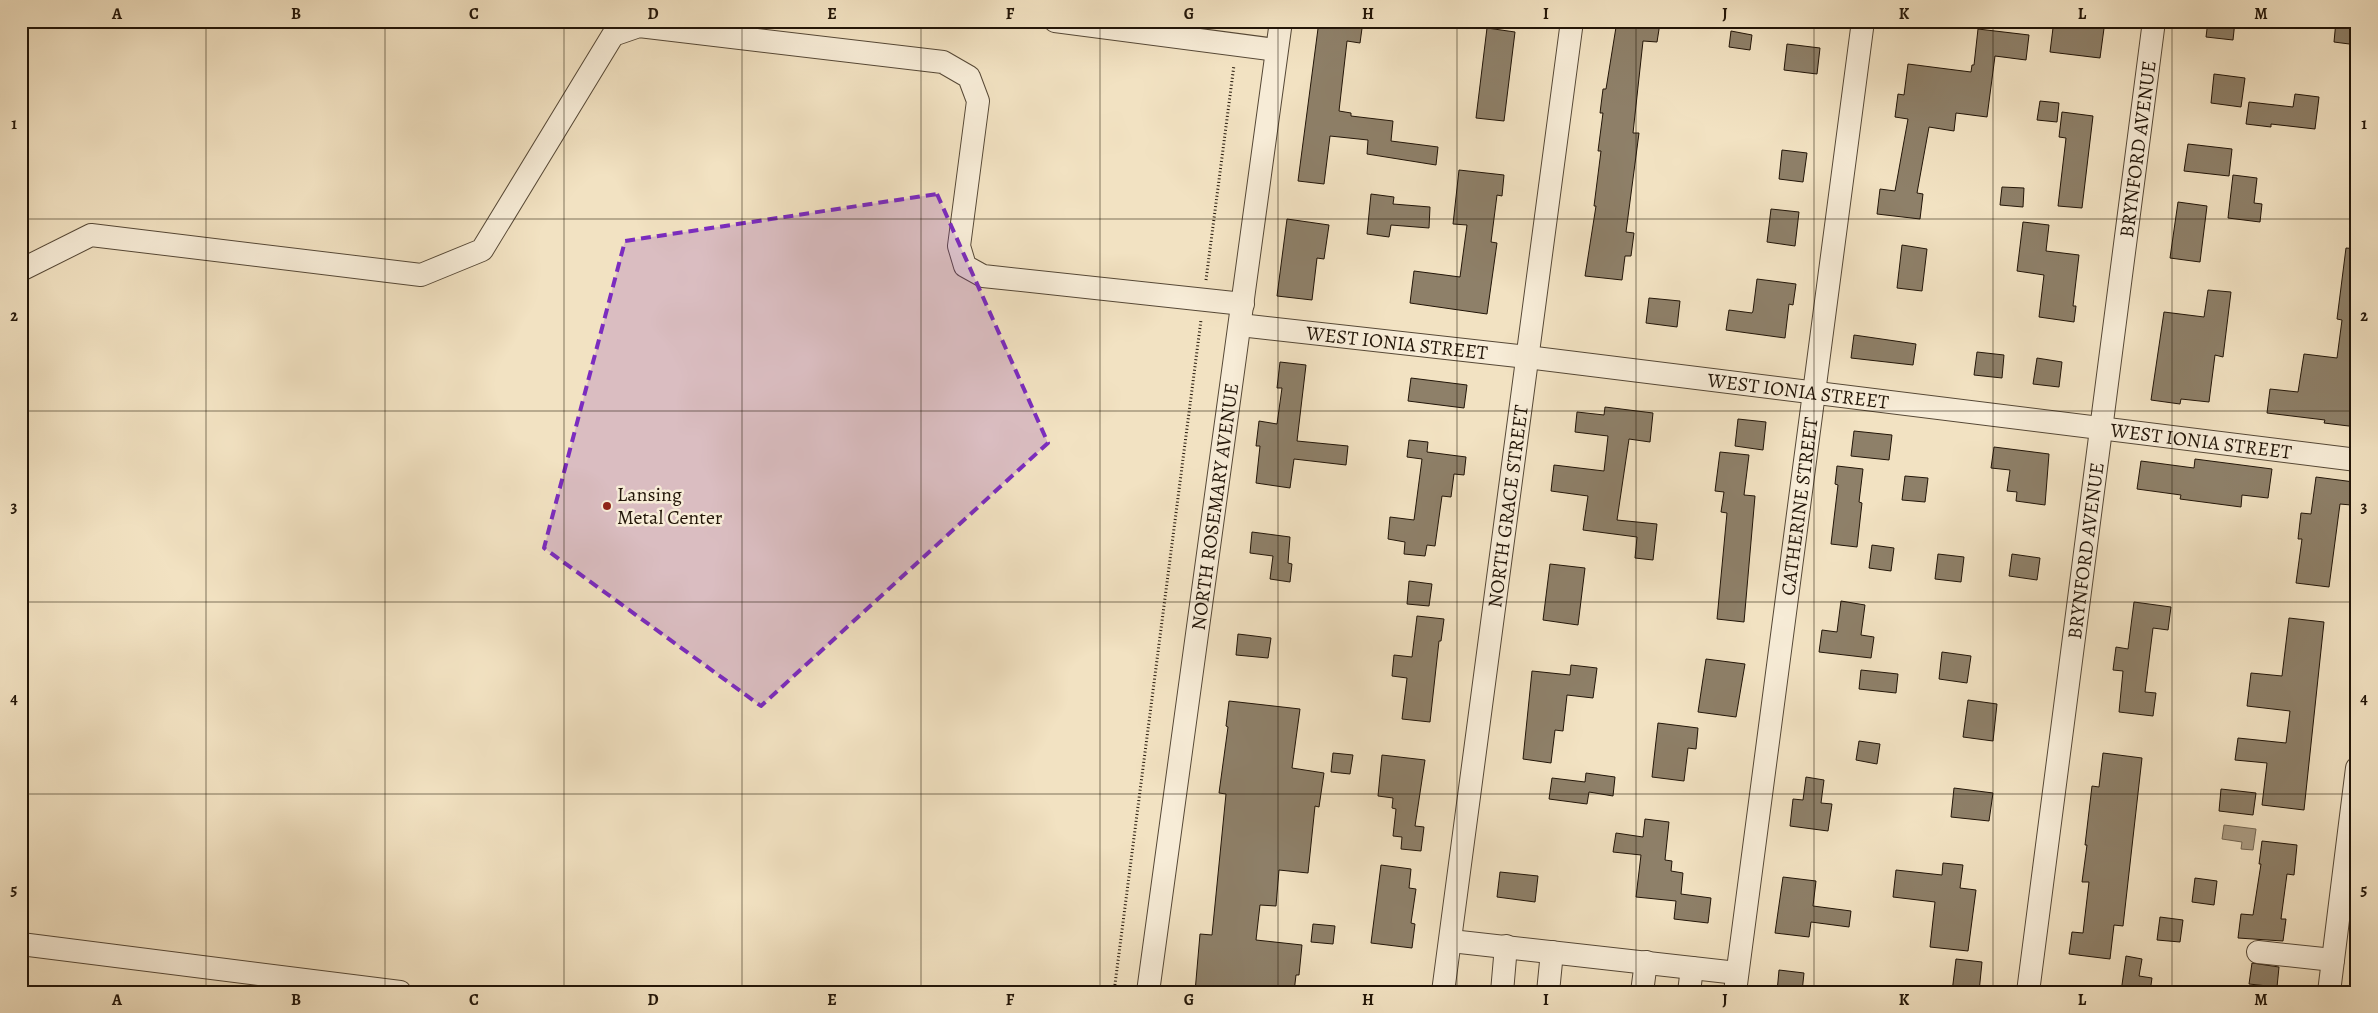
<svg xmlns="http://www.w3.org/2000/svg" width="2378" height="1013" viewBox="0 0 2378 1013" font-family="Alegreya,serif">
  <rect width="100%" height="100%" fill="#f2e2c2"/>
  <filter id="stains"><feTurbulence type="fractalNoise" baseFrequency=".004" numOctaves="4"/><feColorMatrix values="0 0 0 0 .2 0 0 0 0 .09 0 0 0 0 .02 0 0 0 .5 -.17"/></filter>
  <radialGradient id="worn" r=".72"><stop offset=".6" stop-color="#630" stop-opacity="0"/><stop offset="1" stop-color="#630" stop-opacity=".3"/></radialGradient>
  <!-- water -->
  <path fill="#ab9c83" stroke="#746652" d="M 2224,825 L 2256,829 L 2253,850 L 2241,849 L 2242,842 L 2222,839 Z"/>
  <!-- building -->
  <path fill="#8e8069" stroke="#221508" d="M 1319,21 L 1363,21 L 1360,43 L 1347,41 L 1339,111 L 1351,113 L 1351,116 L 1393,121 L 1391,141 L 1438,147 L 1436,165 L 1367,154 L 1368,140 L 1330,136 L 1324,184 L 1298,181 Z
    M 1617,21 L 1660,23 L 1657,42 L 1643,41 L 1633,133 L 1639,133 L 1626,232 L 1634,233 L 1631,256 L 1625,256 L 1622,280 L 1585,276 L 1596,206 L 1594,206 L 1601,151 L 1598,151 L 1603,113 L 1600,113 L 1603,89 L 1606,89 Z
    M 2057,21 L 2105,21 L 2100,58 L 2050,52 L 2053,28 L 2056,28 Z
    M 2208,21 L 2235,21 L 2233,40 L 2206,37 Z
    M 2336,21 L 2357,22 L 2357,45 L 2334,42 Z
    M 1487,28 L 1515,32 L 1504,121 L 1476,118 Z
    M 1978,29 L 2029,35 L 2026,60 L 1995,56 L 1987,117 L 1956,113 L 1954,131 L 1929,127 L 1917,193 L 1923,194 L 1920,219 L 1877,214 L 1880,189 L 1895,191 L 1908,119 L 1895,117 L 1898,94 L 1904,95 L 1908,64 L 1971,72 L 1972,65 L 1974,65 Z
    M 1731,31 L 1752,35 L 1750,50 L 1729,47 Z
    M 1787,44 L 1820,48 L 1817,74 L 1784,70 Z
    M 2214,74 L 2245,78 L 2241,107 L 2211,103 Z
    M 2295,94 L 2319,97 L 2315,129 L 2271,124 L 2271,127 L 2246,124 L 2249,102 L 2293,107 Z
    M 2040,101 L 2059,103 L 2057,122 L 2037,120 Z
    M 2062,112 L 2093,116 L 2082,208 L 2058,206 L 2066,138 L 2059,137 Z
    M 2188,144 L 2232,149 L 2229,176 L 2184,171 Z
    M 1782,150 L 1807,153 L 1803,182 L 1779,179 Z
    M 1459,170 L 1504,175 L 1502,196 L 1497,195 L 1491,242 L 1497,243 L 1487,314 L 1410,303 L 1414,271 L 1460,277 L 1467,225 L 1453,224 Z
    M 2233,175 L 2257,178 L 2254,203 L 2262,204 L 2260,222 L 2228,218 Z
    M 2002,187 L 2024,188 L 2023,207 L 2000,205 Z
    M 1371,194 L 1394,197 L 1393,204 L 1430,207 L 1429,228 L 1391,225 L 1389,237 L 1367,234 Z
    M 2178,202 L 2207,206 L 2200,262 L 2170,258 Z
    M 1771,209 L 1799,212 L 1795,246 L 1767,242 Z
    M 1287,219 L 1329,225 L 1324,259 L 1317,258 L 1312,300 L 1277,296 Z
    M 2023,222 L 2049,225 L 2046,251 L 2079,255 L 2073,306 L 2076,306 L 2074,322 L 2039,317 L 2044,275 L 2017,271 Z
    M 1902,245 L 1927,249 L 1922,291 L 1897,288 Z
    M 2346,248 L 2357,249 L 2357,385 L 2355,403 L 2357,403 L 2357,427 L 2324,423 L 2325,420 L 2267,413 L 2270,389 L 2298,392 L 2304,354 L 2337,358 L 2342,320 L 2337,319 Z
    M 1757,279 L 1796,284 L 1793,305 L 1789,304 L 1785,338 L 1726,330 L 1729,310 L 1752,313 L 1753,311 Z
    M 2208,290 L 2231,292 L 2223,357 L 2215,355 L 2209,402 L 2181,399 L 2180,404 L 2151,400 L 2164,312 L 2204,317 Z
    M 1649,298 L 1680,301 L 1677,327 L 1646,323 Z
    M 1854,335 L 1916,344 L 1913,365 L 1851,358 Z
    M 1977,352 L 2004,355 L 2002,378 L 1974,375 Z
    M 2037,358 L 2062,362 L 2059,387 L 2033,384 Z
    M 1280,362 L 1306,365 L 1297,441 L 1348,446 L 1346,465 L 1294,459 L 1290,488 L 1256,483 L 1260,446 L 1256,446 L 1259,421 L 1277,424 L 1282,388 L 1277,388 Z
    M 1411,378 L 1467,385 L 1464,408 L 1408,401 Z
    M 1605,407 L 1653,413 L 1650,442 L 1629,439 L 1617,520 L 1657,524 L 1653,560 L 1635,558 L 1637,537 L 1583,530 L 1588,496 L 1551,491 L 1554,465 L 1604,471 L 1608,436 L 1575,432 L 1577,412 L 1604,415 Z
    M 1738,419 L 1766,422 L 1763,450 L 1735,446 Z
    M 1854,431 L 1892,435 L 1889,460 L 1851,456 Z
    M 1409,440 L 1428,442 L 1427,452 L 1466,457 L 1464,475 L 1454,474 L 1451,497 L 1442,496 L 1435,546 L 1427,545 L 1425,556 L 1404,554 L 1405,542 L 1388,539 L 1390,517 L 1414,520 L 1422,459 L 1407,457 Z
    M 1994,447 L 2049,454 L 2045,505 L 2016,501 L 2017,492 L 2007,491 L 2010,470 L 1991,468 Z
    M 1720,452 L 1749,455 L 1744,495 L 1755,496 L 1744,622 L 1717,619 L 1727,513 L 1721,512 L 1724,492 L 1715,491 Z
    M 2195,459 L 2272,469 L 2268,498 L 2242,495 L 2241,507 L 2180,499 L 2181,495 L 2137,489 L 2141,461 L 2194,468 Z
    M 1837,466 L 1863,469 L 1859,502 L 1862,503 L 1857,547 L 1831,544 L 1838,485 L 1835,484 Z
    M 1905,476 L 1928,478 L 1925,502 L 1902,500 Z
    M 2316,477 L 2354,482 L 2351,505 L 2340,504 L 2329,587 L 2296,583 L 2302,539 L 2298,539 L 2301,513 L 2311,514 Z
    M 1252,532 L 1290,537 L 1288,563 L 1292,564 L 1290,582 L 1270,579 L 1273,556 L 1250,553 Z
    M 1872,545 L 1894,548 L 1891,571 L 1869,568 Z
    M 1938,554 L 1964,557 L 1961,582 L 1935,579 Z
    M 2012,554 L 2040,558 L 2037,580 L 2009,576 Z
    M 1550,564 L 1585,568 L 1578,625 L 1543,620 Z
    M 1409,581 L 1432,584 L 1429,606 L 1407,604 Z
    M 1841,601 L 1865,605 L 1861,635 L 1874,637 L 1871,658 L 1819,652 L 1822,630 L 1837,632 Z
    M 2134,602 L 2171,607 L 2168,630 L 2153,628 L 2145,692 L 2156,693 L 2153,716 L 2119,712 L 2123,671 L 2113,670 L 2116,647 L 2128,649 Z
    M 1417,616 L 1444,619 L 1441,641 L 1439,641 L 1430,722 L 1402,719 L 1407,678 L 1392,676 L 1394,655 L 1412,657 Z
    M 2289,618 L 2324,622 L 2304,810 L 2262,805 L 2267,763 L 2235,760 L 2238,738 L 2286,743 L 2290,711 L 2247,706 L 2251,673 L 2282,676 Z
    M 1238,634 L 1271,638 L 1268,658 L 1236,655 Z
    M 1942,652 L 1971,656 L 1967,683 L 1939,679 Z
    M 1706,659 L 1745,664 L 1736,717 L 1698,712 Z
    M 1571,665 L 1597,668 L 1593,698 L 1567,695 L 1563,731 L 1555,730 L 1551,763 L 1523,759 L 1532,671 L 1570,675 Z
    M 1861,670 L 1898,674 L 1896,693 L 1859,689 Z
    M 1968,700 L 1997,704 L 1993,741 L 1963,737 Z
    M 1229,701 L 1300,709 L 1292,768 L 1324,773 L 1319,807 L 1315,806 L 1308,873 L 1279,870 L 1276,906 L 1260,905 L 1256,940 L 1302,945 L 1299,975 L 1296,975 L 1294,992 L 1195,992 L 1200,934 L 1212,935 L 1226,794 L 1219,793 L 1228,727 L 1226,726 Z
    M 1658,723 L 1698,728 L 1696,749 L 1688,748 L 1684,781 L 1652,777 Z
    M 1859,741 L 1880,744 L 1877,764 L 1856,760 Z
    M 1333,753 L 1353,755 L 1350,774 L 1331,772 Z
    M 2103,753 L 2142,758 L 2123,926 L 2114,925 L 2110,959 L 2069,954 L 2072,932 L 2083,933 L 2089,882 L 2082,882 L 2087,845 L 2085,845 L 2092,786 L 2099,787 Z
    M 1382,755 L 1425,760 L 1415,826 L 1424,827 L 1421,851 L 1401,849 L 1402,837 L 1393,836 L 1396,809 L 1392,808 L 1393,798 L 1378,796 Z
    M 1586,773 L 1615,777 L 1613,796 L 1589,792 L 1587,804 L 1549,799 L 1552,778 L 1585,782 Z
    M 1806,777 L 1824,780 L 1821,803 L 1832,804 L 1828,831 L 1790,826 L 1793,799 L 1803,800 Z
    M 1954,788 L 1993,793 L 1989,821 L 1951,817 Z
    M 2221,789 L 2256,793 L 2253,815 L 2219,811 Z
    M 1645,819 L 1669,822 L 1665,860 L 1672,861 L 1671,871 L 1683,873 L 1681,894 L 1711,898 L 1708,923 L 1674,919 L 1676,901 L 1636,897 L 1641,855 L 1613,852 L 1616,833 L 1643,837 Z
    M 2262,841 L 2297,845 L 2294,875 L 2287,874 L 2281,919 L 2286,919 L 2283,941 L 2238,938 L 2241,914 L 2253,915 L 2261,864 L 2259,864 Z
    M 1943,863 L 1963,865 L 1960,888 L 1976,890 L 1968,951 L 1930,947 L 1935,902 L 1893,897 L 1896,870 L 1942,875 Z
    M 1381,865 L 1411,869 L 1409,888 L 1416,889 L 1411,923 L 1415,924 L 1412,948 L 1371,943 Z
    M 1500,872 L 1538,876 L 1535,902 L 1497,897 Z
    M 1783,877 L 1816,881 L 1813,906 L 1851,911 L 1849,927 L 1811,922 L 1809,937 L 1775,933 Z
    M 2195,878 L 2217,881 L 2214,905 L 2192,902 Z
    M 2160,917 L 2183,920 L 2180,942 L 2157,940 Z
    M 1313,924 L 1335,926 L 1333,944 L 1311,942 Z
    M 2126,956 L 2142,959 L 2139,976 L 2152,978 L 2150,992 L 2121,992 Z
    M 1956,959 L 1982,962 L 1979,992 L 1952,992 Z
    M 2252,963 L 2279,967 L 2277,987 L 2249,984 Z
    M 1779,970 L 1804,973 L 1802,992 L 1777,992 Z"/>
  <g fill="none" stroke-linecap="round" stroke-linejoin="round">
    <!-- minor casing -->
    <g stroke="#564836" stroke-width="24">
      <g id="minor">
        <path d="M 1055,21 L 1276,50"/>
        <path d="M 21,270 L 91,235 L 421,275 L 482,250 L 613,35 L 639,26 L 943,62 L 969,77 L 978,101 L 959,246 L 965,266 L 983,276 L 1243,304"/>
        <path id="s1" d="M 1240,325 L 1527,357 L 2357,460"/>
        <path d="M 1451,941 L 1737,973"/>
        <path d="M 21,944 L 400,992"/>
        <path d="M 2258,952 L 2333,960"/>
        <path id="s2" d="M 1148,992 L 1281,21"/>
        <path id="s3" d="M 1443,992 L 1572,21"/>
        <path d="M 1502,992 L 1506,946"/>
        <path d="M 1548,992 L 1552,952"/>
        <path d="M 1642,992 L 1646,962"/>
        <path d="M 1689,992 L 1692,968"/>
        <path id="s4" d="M 1735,992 L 1863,21"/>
        <path id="s5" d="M 2028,992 L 2154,21"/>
        <path d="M 2329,992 L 2357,768"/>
      </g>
    </g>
    <!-- path -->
    <path stroke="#221508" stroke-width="3" stroke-dasharray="1 2.5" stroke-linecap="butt" d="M 1206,280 L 1234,65
      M 1114,992 L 1201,320"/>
    <!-- minor -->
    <use href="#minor" stroke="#f7ecd7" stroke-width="22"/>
  </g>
  <!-- marked area -->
  <path fill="#7b2cbf" fill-opacity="0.2" stroke="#7b2cbf" stroke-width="4" stroke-dasharray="10 6" stroke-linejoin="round" d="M 937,194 L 1048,443 L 761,706 L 544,548 L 625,241 Z"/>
  <!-- grid -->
  <path fill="none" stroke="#221508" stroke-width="1" stroke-opacity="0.55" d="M 206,21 L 206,992M 385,21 L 385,992M 564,21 L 564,992M 742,21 L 742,992M 921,21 L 921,992M 1100,21 L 1100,992M 1278,21 L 1278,992M 1457,21 L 1457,992M 1636,21 L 1636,992M 1814,21 L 1814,992M 1993,21 L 1993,992M 2172,21 L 2172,992M 21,219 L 2357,219M 21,411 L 2357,411M 21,602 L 2357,602M 21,794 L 2357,794"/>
  <!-- markers -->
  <circle fill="#8f2418" stroke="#f7ecd7" stroke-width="2" cx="607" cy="506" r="5"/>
  <g text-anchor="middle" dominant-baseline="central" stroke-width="5" stroke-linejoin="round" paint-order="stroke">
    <!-- street labels -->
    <g font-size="20" fill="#221508" stroke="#f7ecd7">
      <text stroke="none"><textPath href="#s5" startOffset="850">BRYNFORD AVENUE</textPath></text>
      <text stroke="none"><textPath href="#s1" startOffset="158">WEST IONIA STREET</textPath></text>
      <text stroke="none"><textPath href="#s1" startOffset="562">WEST IONIA STREET</textPath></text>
      <text stroke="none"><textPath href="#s1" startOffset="968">WEST IONIA STREET</textPath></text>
      <text stroke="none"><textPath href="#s3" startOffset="490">NORTH GRACE STREET</textPath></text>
      <text stroke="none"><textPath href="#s2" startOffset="490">NORTH ROSEMARY AVENUE</textPath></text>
      <text stroke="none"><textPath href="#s4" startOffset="490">CATHERINE STREET</textPath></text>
      <text stroke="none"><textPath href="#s5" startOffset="445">BRYNFORD AVENUE</textPath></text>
    </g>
    <!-- poi labels -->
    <g font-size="20" fill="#221508" stroke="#f7ecd7" text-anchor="start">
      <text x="617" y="494">Lansing<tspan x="617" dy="23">Metal Center</tspan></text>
    </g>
  </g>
  <!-- margin -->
  <rect width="2378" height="1013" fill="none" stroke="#f2e2c2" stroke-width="55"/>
  <rect x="28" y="28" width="2322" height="958" fill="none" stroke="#221508" stroke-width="2"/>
  <g font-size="16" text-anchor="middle" font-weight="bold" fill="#221508">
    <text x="117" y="19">A</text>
    <text x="296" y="19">B</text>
    <text x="474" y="19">C</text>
    <text x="653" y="19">D</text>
    <text x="832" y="19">E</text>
    <text x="1010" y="19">F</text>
    <text x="1189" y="19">G</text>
    <text x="1368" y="19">H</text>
    <text x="1546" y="19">I</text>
    <text x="1725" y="19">J</text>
    <text x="1904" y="19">K</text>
    <text x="2082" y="19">L</text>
    <text x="2261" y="19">M</text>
    <text x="14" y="129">1</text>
    <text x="2364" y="129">1</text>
    <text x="14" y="321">2</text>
    <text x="2364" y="321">2</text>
    <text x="14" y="512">3</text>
    <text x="2364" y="512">3</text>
    <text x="14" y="704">4</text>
    <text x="2364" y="704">4</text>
    <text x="14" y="895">5</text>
    <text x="2364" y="895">5</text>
    <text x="117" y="1005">A</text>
    <text x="296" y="1005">B</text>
    <text x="474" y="1005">C</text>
    <text x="653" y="1005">D</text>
    <text x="832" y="1005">E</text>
    <text x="1010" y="1005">F</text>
    <text x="1189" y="1005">G</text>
    <text x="1368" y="1005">H</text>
    <text x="1546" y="1005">I</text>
    <text x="1725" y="1005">J</text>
    <text x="1904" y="1005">K</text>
    <text x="2082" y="1005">L</text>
    <text x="2261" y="1005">M</text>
  </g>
  <rect width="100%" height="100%" filter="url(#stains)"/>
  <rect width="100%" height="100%" fill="url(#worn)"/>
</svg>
